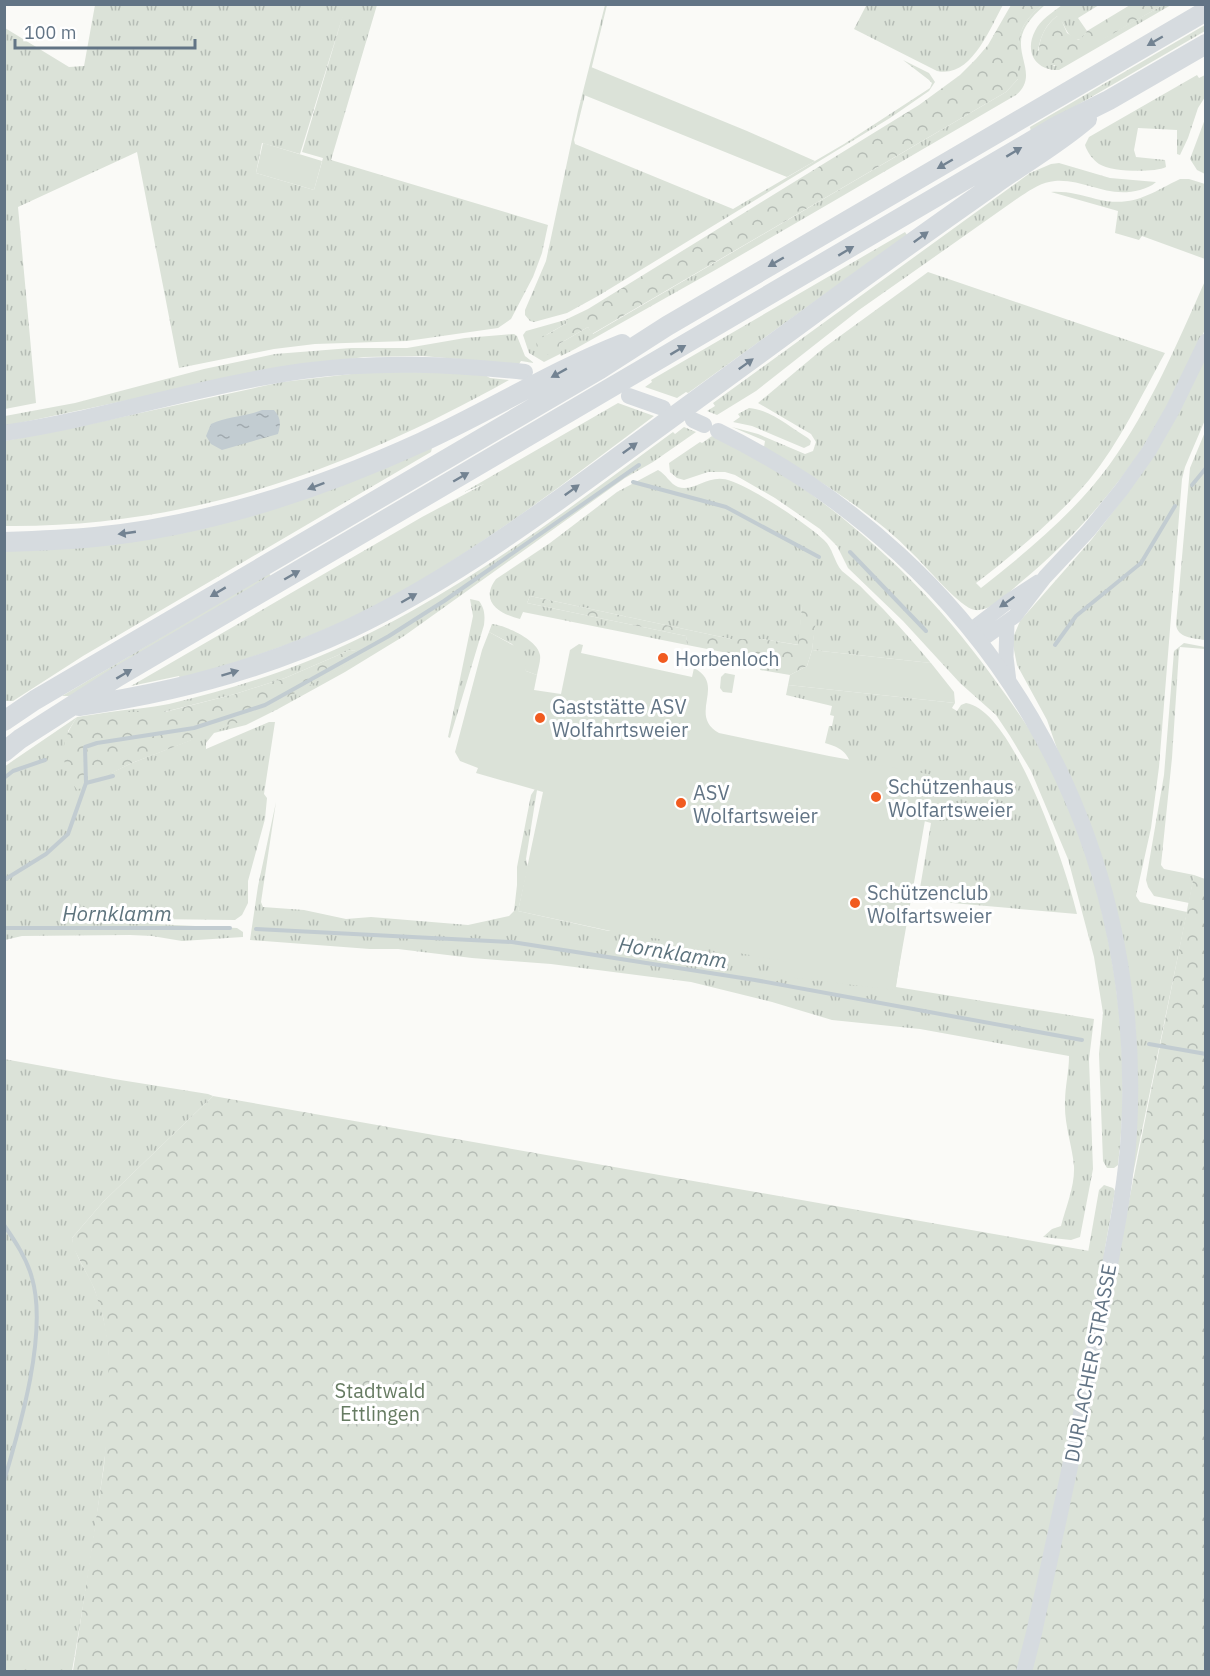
<svg xmlns="http://www.w3.org/2000/svg" width="1210" height="1676" viewBox="0 0 1210 1676" font-family="'IBM Plex Sans',sans-serif">
  <defs>
    <pattern id="grass-tufts" width="24" height="20" patternUnits="userSpaceOnUse" patternTransform="scale(1.5)"><rect width="24" height="20" fill="#dbe2d8"/><path d="M3 7l-1-3M5 7V3M7 7l1-3M15 17l-1-3M17 17v-4M19 17l1-3" fill="none" stroke="#b5bcb5"/></pattern>
    <pattern id="forest-crowns" width="20" height="18" patternUnits="userSpaceOnUse" patternTransform="scale(1.5)"><rect width="20" height="18" fill="#dbe2d8"/><path d="M2 6a3 3 0 1 1 6 0M12 15a3 3 0 1 1 6 0" fill="none" stroke="#b5bcb5"/></pattern>
    <pattern id="water-ripples" width="26" height="14" patternUnits="userSpaceOnUse" patternTransform="scale(1.5)"><rect width="26" height="14" fill="#c2ccd1"/><path d="M2 4q2-2 4 0t4 0M15 11q2-2 4 0t4 0" fill="none" stroke="#a1aaaf"/></pattern>
  </defs>
  <rect width="100%" height="100%" fill="#fafaf7"/>
  <!-- grass -->
  <path fill="url(#grass-tufts)" fill-rule="evenodd" d="M 867,4 L 1003,4 L 1003,5 C 990,28 971,79 937,71 L 854,29 Z
    M 95,5 L 377,5 L 331,160 L 548,225 L 542,253 L 533,277 L 511,319 L 498,328 L 407,341 L 315,344 L 274,349 L 179,368 L 137,152 L 18,207 L 36,403 L 5,409 L 5,28 L 69,67 L 84,66 ZM 343,15 L 302,152 L 323,158 L 314,190 L 256,173 L 262,143 L 300,154 Z
    M 605,5 L 607,5 L 574,140 L 575,144 L 733,209 L 844,144 L 930,88 L 932,83 L 929,80 L 903,60 L 929,73 L 935,82 L 929,91 L 890,118 L 598,296 L 567,313 L 534,322 L 530,321 L 525,315 L 525,310 L 546,261 L 578,111 Z
    M 1042,5 L 1045,5 C 1036,13 1026,22 1022,35 C 1016,58 1038,76 1016,95 L 717,269 L 575,349 L 561,356 L 560,354 L 544,362 L 529,353 L 523,335 L 526,331 L 565,320 L 567,323 L 546,335 L 560,351 L 559,344 L 588,327 L 593,334 L 1006,92 L 1018,79 C 1017,45 1014,28 1042,5 Z
    M 1062,5 L 1099,5 L 1078,18 L 1087,31 L 1082,39 L 1075,40 C 1065,33 1065,23 1057,16 C 1045,25 1041,36 1038,50 L 1054,66 L 1163,5 L 1171,5 L 1059,70 C 1036,71 1024,52 1035,31 C 1040,20 1053,12 1062,5 Z
    M 1205,25 L 1205,31 L 1031,132 L 1030,127 Z
    M 1197,75 L 1199,78 L 1205,75 L 1205,97 L 1198,108 L 1188,138 L 1180,155 L 1177,154 L 1177,130 L 1138,128 L 1134,150 L 1136,157 L 1165,160 L 1166,167 C 1154,173 1111,172 1099,164 C 1093,160 1087,152 1085,145 L 1089,137 Z
    M 1205,119 L 1205,174 L 1197,170 L 1190,159 Z
    M 1059,163 L 1110,178 L 1156,182 C 1152,186 1146,188 1140,190 C 1107,199 1086,179 1055,181 C 1042,182 1032,189 1021,196 L 859,310 L 756,391 L 717,415 L 707,411 L 715,406 L 713,403 L 1030,173 L 1051,164 Z
    M 1180,179 L 1189,179 L 1205,184 L 1205,259 L 1142,236 L 1139,240 L 1115,233 L 1118,211 L 1051,192 C 1067,191 1080,195 1096,199 C 1133,208 1149,194 1180,179 Z
    M 905,232 L 907,235 L 688,393 L 686,392 L 677,398 L 645,387 L 652,382 L 651,380 Z
    M 928,272 L 1165,353 C 1141,396 1120,442 1089,480 C 1060,515 1012,556 976,583 L 981,588 C 1028,551 1075,512 1110,464 C 1150,408 1177,344 1205,281 C 1205,295 1208,313 1205,327 C 1203,340 1193,355 1187,368 C 1149,452 1091,524 1021,582 C 1009,592 992,612 975,610 C 961,609 924,564 912,553 C 869,509 815,479 764,447 L 765,441 L 732,427 L 758,434 L 805,454 L 813,451 L 816,442 L 811,434 L 758,403 L 825,347 Z
    M 514,334 L 517,336 L 525,356 L 534,363 L 521,361 L 519,364 L 422,356 L 364,357 L 335,361 L 181,389 L 5,426 L 5,416 L 75,403 L 204,369 L 275,354 L 351,348 L 407,348 L 465,338 Z
    M 1205,358 L 1205,420 L 1185,467 L 1182,479 L 1159,767 L 1151,828 L 1136,896 L 1140,902 L 1187,912 L 1126,1208 L 1136,1110 L 1137,1071 L 1135,1024 L 1121,932 L 1047,720 L 1017,665 L 1012,640 L 1020,621 L 1092,539 L 1128,492 Z
    M 377,371 L 483,374 L 490,378 L 509,380 C 350,469 188,528 5,526 L 4,441 L 62,430 L 282,382 Z
    M 618,403 L 654,416 C 567,481 478,551 381,603 C 318,636 249,660 180,678 L 179,676 L 131,686 L 422,517 L 484,484 L 464,492 Z
    M 749,408 C 769,409 791,428 808,438 L 811,441 L 810,445 L 804,448 L 752,426 L 733,422 L 740,417 L 738,414 Z
    M 684,427 L 696,432 L 653,462 L 625,478 L 404,636 L 345,672 L 278,709 L 246,725 L 214,733 L 206,743 L 206,749 L 269,722 L 275,722 L 264,794 L 267,798 L 265,819 L 248,881 L 248,903 L 242,915 L 235,920 L 150,919 L 154,924 L 237,928 L 243,932 L 243,937 L 182,941 L 152,936 L 130,935 L 22,936 L 5,940 L 4,767 L 11,762 L 77,717 L 68,731 L 77,789 L 132,763 L 191,740 L 294,693 L 357,659 L 356,651 L 350,650 L 285,678 L 235,694 L 164,712 L 110,712 C 130,709 150,708 169,704 C 216,693 263,679 308,661 C 443,607 557,517 673,432 L 675,434 Z
    M 1205,432 L 1206,640 L 1205,640 C 1193,638 1177,638 1176,624 L 1190,468 Z
    M 712,436 C 736,449 761,460 784,475 C 869,532 941,603 1000,687 C 1018,712 1037,739 1051,767 C 1109,887 1134,1033 1118,1165 L 1114,1168 L 1107,1168 L 1103,1161 L 1099,1054 L 1103,1013 L 1094,957 L 1068,859 L 1031,771 L 1010,736 L 996,715 L 960,683 L 903,621 L 848,568 L 837,546 L 820,529 L 775,498 L 735,475 L 725,472 L 708,472 L 684,480 L 677,478 L 670,472 L 669,463 L 700,442 L 702,443 Z
    M 432,448 L 431,452 L 83,656 L 13,701 L 5,701 L 4,550 L 64,548 Z
    M 658,470 C 666,474 670,484 678,487 C 694,493 709,472 731,481 C 754,489 806,523 824,540 C 833,548 834,562 842,571 C 850,578 859,584 866,592 C 889,614 910,638 931,663 L 812,650 L 817,604 L 802,606 L 799,645 L 762,639 L 731,639 L 530,596 L 527,603 L 686,636 L 687,645 L 523,612 L 520,619 C 500,614 479,602 496,579 L 550,543 L 617,492 Z
    M 269,573 L 271,577 L 71,696 L 62,696 Z
    M 470,599 L 479,601 C 485,609 485,616 484,625 L 450,738 L 448,737 L 473,616 Z
    M 492,624 C 505,625 538,640 540,655 C 541,661 538,669 537,675 L 526,671 L 524,667 L 524,660 L 512,644 L 489,632 Z
    M 1184,643 L 1205,647 L 1205,649 L 1180,647 L 1179,651 L 1172,758 L 1161,865 L 1164,869 L 1194,875 L 1189,903 L 1154,896 L 1148,887 L 1146,880 L 1164,775 L 1174,651 Z
    M 725,673 L 735,675 L 732,693 L 723,692 L 720,688 L 721,677 Z
    M 788,685 L 955,703 L 952,708 L 957,711 L 961,705 L 966,703 C 1014,710 1067,870 1077,914 L 918,900 L 931,823 L 924,821 L 929,796 L 851,764 C 846,750 838,747 825,743 L 829,726 L 832,726 L 834,716 L 830,715 L 832,706 L 786,695 Z
    M 535,789 L 537,790 L 526,859 L 528,867 L 518,911 L 609,931 L 904,933 L 896,987 L 1094,1019 L 1089,1059 L 1093,1169 L 1080,1237 L 1071,1240 L 1043,1237 L 1052,1229 L 1061,1226 C 1066,1207 1075,1186 1074,1166 C 1072,1145 1064,1124 1065,1102 C 1065,1086 1069,1072 1069,1056 L 920,1029 L 832,1020 L 772,1002 L 691,982 L 551,964 L 472,958 L 398,949 L 370,949 L 250,940 L 258,886 L 276,802 L 261,902 L 263,907 L 304,910 L 346,919 L 371,917 L 468,925 L 509,916 L 514,911 L 517,885 L 517,867 L 531,795 Z
    M 4,1059 L 114,1079 L 208,1094 L 213,1096 L 103,1202 L 72,1238 C 75,1257 87,1271 94,1288 C 101,1306 106,1326 108,1345 C 114,1401 105,1459 97,1514 C 90,1566 81,1619 72,1671 L 5,1671 Z
    M 1104,1185 L 1113,1188 L 1115,1191 L 1093,1317 L 1086,1264 L 1099,1190 Z"/>
  <!-- forest -->
  <path fill="url(#forest-crowns)" d="M 1011,5 L 1042,5 C 1013,29 1019,44 1018,79 L 1006,92 L 592,334 L 588,327 L 559,344 L 561,352 L 549,355 L 541,353 L 537,348 L 536,341 L 567,323 L 565,320 L 588,309 L 919,105 L 960,75 L 976,59 L 988,45 Z
    M 1130,5 L 1163,5 L 1058,65 L 1047,65 L 1039,60 C 1037,43 1043,27 1057,16 L 1060,17 L 1067,33 L 1078,40 L 1082,38 L 1087,31 Z
    M 530,596 L 731,639 L 762,639 L 798,645 L 802,606 L 807,603 L 818,604 L 812,650 L 807,666 L 790,675 L 760,670 L 763,660 L 687,645 L 686,636 L 527,603 Z
    M 350,650 L 356,651 L 358,659 L 247,719 L 132,763 L 77,790 C 60,762 58,745 77,717 L 110,712 L 165,712 L 235,694 L 285,678 Z
    M 1194,875 L 1205,879 L 1205,1671 L 73,1671 L 104,1466 L 109,1401 L 108,1346 L 103,1317 L 94,1288 L 73,1247 L 72,1238 L 103,1202 L 213,1096 L 1118,1256 Z"/>
  <!-- garden -->
  <path fill="#dbe2d8" d="M 591,67 L 747,131 L 815,161 L 787,177 L 584,95 Z
    M 263,143 L 322,161 L 314,190 L 256,173 Z
    M 489,632 L 518,648 L 523,654 L 526,671 L 537,675 L 534,690 L 561,694 L 570,650 L 579,644 L 583,645 L 581,653 L 692,677 L 694,668 C 727,685 687,715 719,733 L 829,756 L 933,775 L 895,990 L 795,978 L 789,962 L 653,938 L 643,938 L 518,911 L 543,792 L 476,773 L 478,768 L 460,761 L 455,752 L 482,650 Z
    M 812,650 L 931,663 L 954,692 L 955,703 L 788,685 L 790,675 L 807,666 Z"/>
  <!-- water -->
  <path fill="url(#water-ripples)" d="M 262,410 L 274,410 C 281,418 281,424 278,434 L 222,450 L 211,444 L 206,436 L 211,424 C 227,416 245,417 262,410 Z"/>
  <g fill="none" stroke-linecap="round" stroke-linejoin="round">
    <!-- stream -->
    <path stroke="#c2ccd1" stroke-width="4" d="M 633,482 L 726,507 L 819,557
      M 1192,485 L 1206,468
      M 850,552 L 926,631
      M 1055,645 L 1076,616 L 1141,563 L 1175,506
      M 4,778 L 13,771 L 45,760
      M 86,783 L 85,747 L 97,743 L 194,728 L 265,705 L 389,636 L 444,601 L 639,465
      M 4,880 L 46,854 L 68,834 L 86,783 L 113,776
      M 4,928 L 230,928
      M 256,929 L 512,942 L 755,980 L 1082,1040
      M 1149,1044 L 1206,1054
      M 4,1225 C 15,1241 27,1259 32,1278 C 48,1333 20,1427 4,1481"/>
    <!-- secondary -->
    <path stroke="#d6dbdf" stroke-width="15" d="M 1007,623 L 1006,657 L 1009,682
      M 971,630 L 1009,601 L 1038,582
      M 980,641 L 1015,616 L 1045,577 L 1089,530 L 1122,489 L 1149,451 L 1173,409 L 1206,341"/>
    <!-- primary -->
    <path stroke="#d6dbdf" stroke-width="16" d="M 629,396 L 663,408
      M 693,420 L 704,425
      M 718,431 C 989,564 1146,830 1129,1132 C 1126,1187 1114,1242 1104,1296 C 1084,1409 1058,1521 1034,1633 L 1024,1672
      M 4,433 C 105,418 202,385 303,371 C 377,361 450,364 525,372"/>
    <!-- motorway -->
    <path stroke="#d6dbdf" stroke-width="20" d="M 4,542 C 35,541 65,540 95,537 C 209,526 319,489 422,442 C 490,411 553,371 622,344
      M 79,706 C 173,693 265,668 351,628 C 437,587 515,532 592,476 C 670,419 748,362 826,305 C 882,264 938,224 995,184 C 1026,162 1058,144 1087,119
      M 4,721 L 35,700 L 600,369 L 667,326 L 1206,11
      M 4,752 L 20,739 L 117,677 L 1057,126 L 1109,100 L 1206,44"/>
  </g>
  <!-- one-way arrows -->
  <defs><path id="oneway-solid" d="M-6-.8H1V-3.2L6.5 0L1 3.2V.8H-6Z" transform="scale(1.5)"/></defs>
  <g fill="#738392">
    <use href="#oneway-solid" transform="translate(1155 41) rotate(150)"/>
    <use href="#oneway-solid" transform="translate(1014 152) rotate(-31)"/>
    <use href="#oneway-solid" transform="translate(945 164) rotate(150)"/>
    <use href="#oneway-solid" transform="translate(921 237) rotate(-36)"/>
    <use href="#oneway-solid" transform="translate(846 251) rotate(-31)"/>
    <use href="#oneway-solid" transform="translate(776 262) rotate(150)"/>
    <use href="#oneway-solid" transform="translate(678 350) rotate(-31)"/>
    <use href="#oneway-solid" transform="translate(746 364) rotate(-36)"/>
    <use href="#oneway-solid" transform="translate(559 373) rotate(151)"/>
    <use href="#oneway-solid" transform="translate(630 448) rotate(-36)"/>
    <use href="#oneway-solid" transform="translate(461 477) rotate(-30)"/>
    <use href="#oneway-solid" transform="translate(316 486) rotate(159)"/>
    <use href="#oneway-solid" transform="translate(572 490) rotate(-36)"/>
    <use href="#oneway-solid" transform="translate(127 533) rotate(172)"/>
    <use href="#oneway-solid" transform="translate(292 575) rotate(-30)"/>
    <use href="#oneway-solid" transform="translate(218 592) rotate(149)"/>
    <use href="#oneway-solid" transform="translate(409 598) rotate(-30)"/>
    <use href="#oneway-solid" transform="translate(1007 602) rotate(145)"/>
    <use href="#oneway-solid" transform="translate(230 673) rotate(-17)"/>
    <use href="#oneway-solid" transform="translate(124 674) rotate(-31)"/>
  </g>
  <!-- markers -->
  <g fill="#f15b20" stroke="#fff" stroke-width="2">
    <circle cx="663" cy="658" r="6"/>
    <circle cx="540" cy="718" r="6"/>
    <circle cx="876" cy="797" r="6"/>
    <circle cx="681" cy="803" r="6"/>
    <circle cx="855" cy="903" r="6"/>
  </g>
  <g text-anchor="middle" dominant-baseline="central" stroke-width="6" stroke-linejoin="round" paint-order="stroke">
    <!-- poi labels -->
    <g font-size="20" fill="#627485" stroke="#fff" text-anchor="start">
      <text x="675" y="658">Horbenloch</text>
      <text x="552" y="706">Gaststätte ASV<tspan x="552" dy="23">Wolfahrtsweier</tspan></text>
      <text x="888" y="786">Schützenhaus<tspan x="888" dy="23">Wolfartsweier</tspan></text>
      <text x="693" y="792">ASV<tspan x="693" dy="23">Wolfartsweier</tspan></text>
      <text x="867" y="892">Schützenclub<tspan x="867" dy="23">Wolfartsweier</tspan></text>
    </g>
    <!-- street labels -->
    <g font-size="20" fill="#627485" stroke="#fff">
      <text transform="translate(1090 1363) rotate(-79)">DURLACHER STRASSE</text>
    </g>
    <!-- park labels -->
    <g font-size="20" fill="#667b62" stroke="#fff">
      <text x="380" y="1390">Stadtwald<tspan x="380" dy="23">Ettlingen</tspan></text>
    </g>
    <!-- water labels -->
    <g font-size="21" font-style="italic" fill="#5e747e" stroke="#fff">
      <text x="117" y="913">Hornklamm</text>
      <text transform="translate(673 952) rotate(9)">Hornklamm</text>
    </g>
  </g>
  <!-- border -->
  <rect width="1210" height="1676" fill="none" stroke="#627485" stroke-width="12"/>
  <!-- scale -->
  <path d="M15 39v9h180v-9" fill="none" stroke="#627485" stroke-width="3"/>
  <text x="24" y="39" font-size="18" fill="#627485" stroke="#ffffff" stroke-width="4.5" paint-order="stroke">100 m</text>
</svg>
